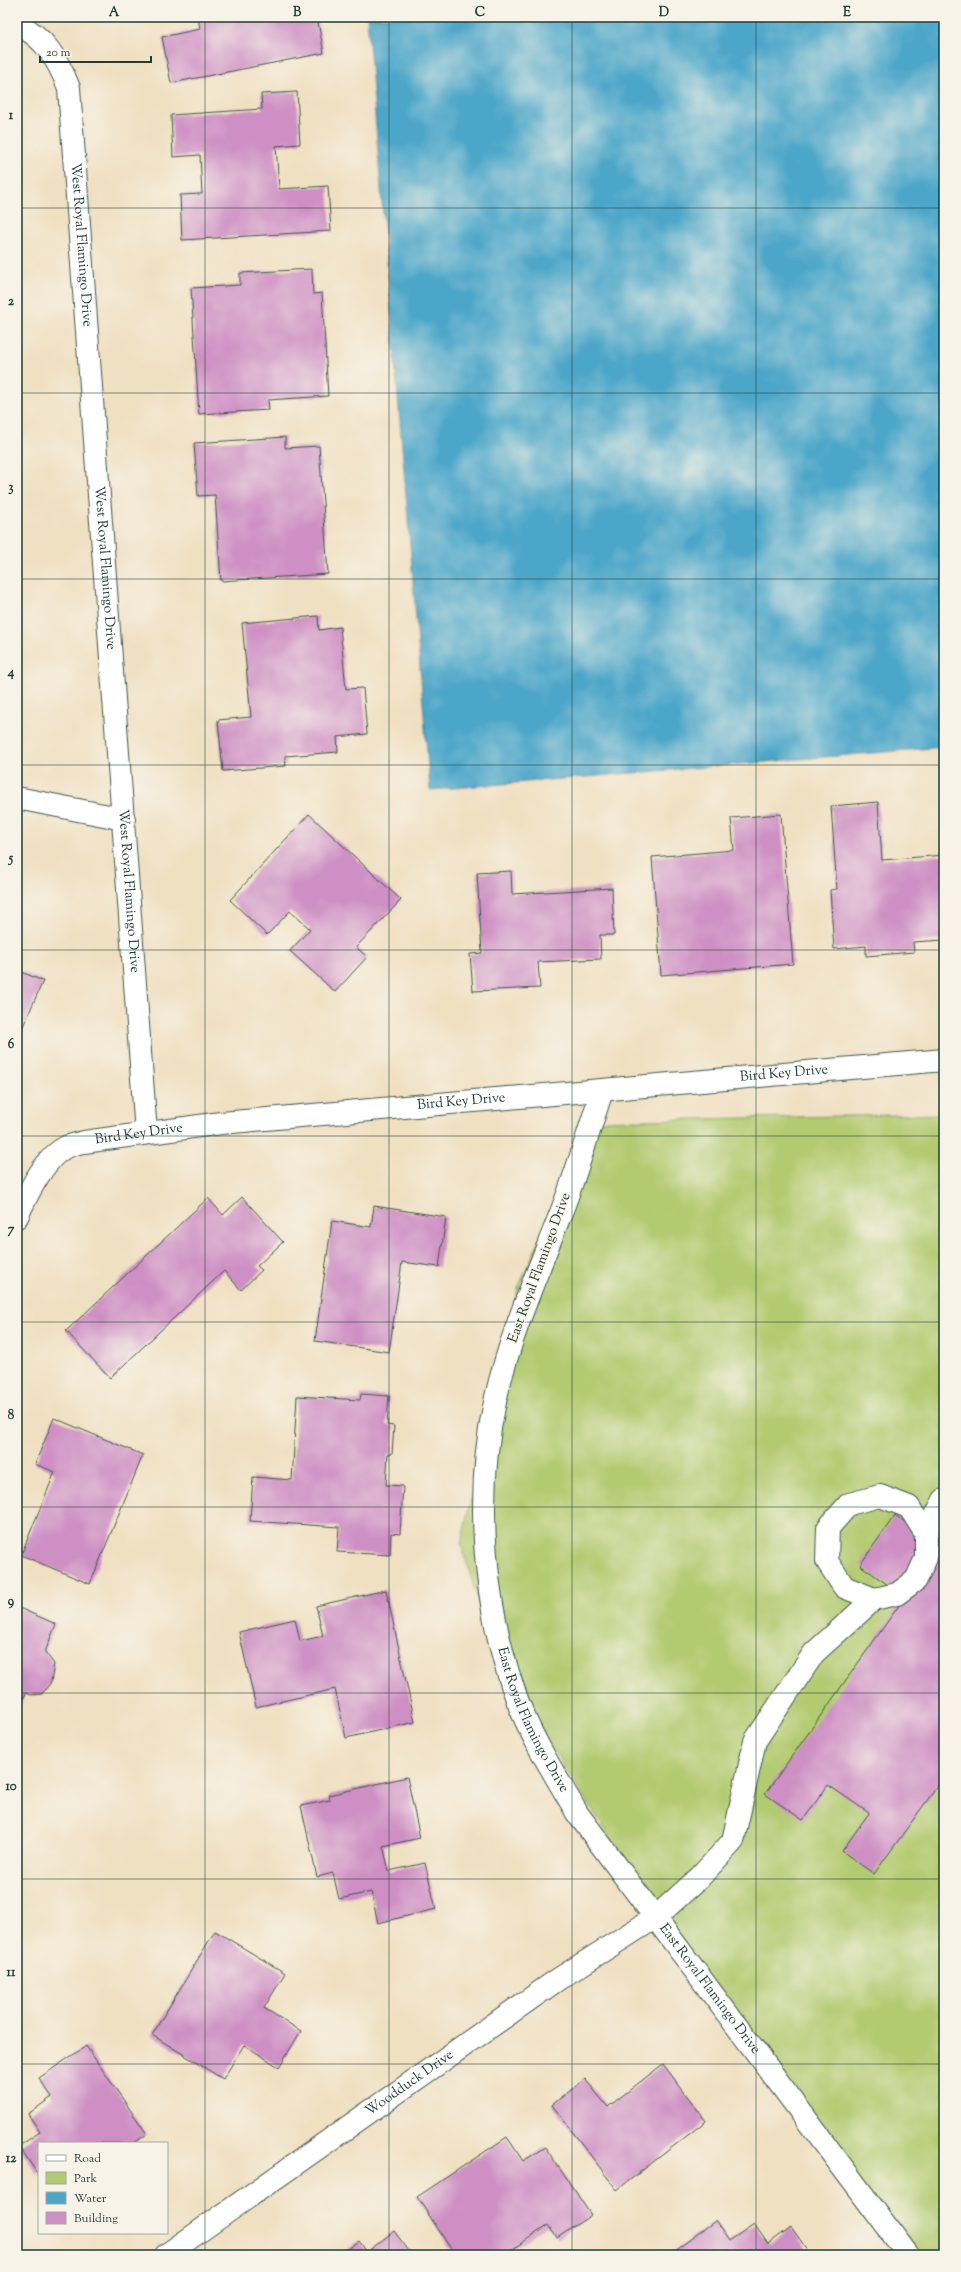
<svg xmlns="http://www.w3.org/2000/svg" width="961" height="2272" viewBox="0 0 961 2272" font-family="'Sorts Mill Goudy',serif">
  <rect width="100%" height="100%" fill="#f7f3e8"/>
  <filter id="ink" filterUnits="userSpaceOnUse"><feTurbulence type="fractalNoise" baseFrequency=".025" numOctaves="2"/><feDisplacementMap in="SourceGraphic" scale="8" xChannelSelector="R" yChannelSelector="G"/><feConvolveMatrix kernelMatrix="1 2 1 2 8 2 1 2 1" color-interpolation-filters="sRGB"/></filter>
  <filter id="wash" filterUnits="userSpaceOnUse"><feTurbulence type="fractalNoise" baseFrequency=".012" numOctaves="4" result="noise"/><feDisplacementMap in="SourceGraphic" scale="16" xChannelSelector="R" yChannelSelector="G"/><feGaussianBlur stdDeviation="0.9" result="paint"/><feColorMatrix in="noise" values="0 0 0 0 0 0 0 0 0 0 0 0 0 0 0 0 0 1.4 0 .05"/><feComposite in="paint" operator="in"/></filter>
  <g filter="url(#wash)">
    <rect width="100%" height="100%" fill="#f0e0c2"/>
    <!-- green -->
    <path fill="#b2ca70" stroke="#688452" d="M 944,1114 L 944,2252 L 940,2255 L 904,2255 L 682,1948 L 497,1663 L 461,1544 L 518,1288 L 593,1121 Z"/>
    <!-- water -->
    <path fill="#4ba6c9" stroke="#35727e" d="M 367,17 L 944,17 L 944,747 L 430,790 Z"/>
    <g id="blocks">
      <!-- building -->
      <path fill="#ce8fc4" d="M 198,17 L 317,17 L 324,53 L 171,83 L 162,37 L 200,29 Z
        M 297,92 L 300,144 L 276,146 L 279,189 L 328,186 L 331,231 L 182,240 L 180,195 L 202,194 L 200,155 L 173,157 L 171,115 L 262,109 L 261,94 Z
        M 312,269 L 313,294 L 322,293 L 328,396 L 268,400 L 269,410 L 199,414 L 191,288 L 240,285 L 240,273 Z
        M 285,437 L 285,448 L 319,446 L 328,574 L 221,581 L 215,495 L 198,496 L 194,443 Z
        M 318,616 L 319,630 L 340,627 L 346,689 L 363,688 L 367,734 L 337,737 L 338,752 L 285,756 L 286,766 L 223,771 L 218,720 L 251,717 L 242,623 Z
        M 878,802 L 882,860 L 944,855 L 944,940 L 913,942 L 914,952 L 866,956 L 866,946 L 834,949 L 830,890 L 837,889 L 831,806 Z
        M 309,814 L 401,900 L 356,947 L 367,957 L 335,992 L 290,951 L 310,929 L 290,911 L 267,935 L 230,900 Z
        M 781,814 L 793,964 L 661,975 L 652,857 L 734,850 L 731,818 Z
        M 511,871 L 512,894 L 612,888 L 614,935 L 600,935 L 601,959 L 538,962 L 540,988 L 473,991 L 470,954 L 482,953 L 477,873 Z
        M 17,970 L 43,981 L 17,1040 Z
        M 242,1197 L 283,1242 L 257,1266 L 262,1270 L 241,1290 L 224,1271 L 110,1378 L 66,1331 L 208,1198 L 223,1215 Z
        M 374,1206 L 446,1217 L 439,1267 L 402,1262 L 389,1352 L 315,1341 L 332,1221 L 371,1227 Z
        M 361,1394 L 389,1396 L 387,1425 L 394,1426 L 392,1454 L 388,1454 L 386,1485 L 403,1486 L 400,1534 L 391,1533 L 390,1555 L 337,1552 L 339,1527 L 250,1521 L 253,1477 L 292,1480 L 297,1396 L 360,1400 Z
        M 54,1418 L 143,1455 L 90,1584 L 21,1555 L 55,1472 L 35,1464 Z
        M 895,1515 L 942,1549 L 944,1546 L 944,1788 L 939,1784 L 874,1874 L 842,1851 L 869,1813 L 828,1785 L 803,1820 L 765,1794 L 905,1597 L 860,1565 Z
        M 386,1590 L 415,1722 L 346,1738 L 335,1689 L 256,1707 L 239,1632 L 295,1619 L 300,1641 L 323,1636 L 316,1606 Z
        M 17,1607 L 56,1624 L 45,1652 L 54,1664 L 51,1682 L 42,1694 L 31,1695 L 26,1693 L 17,1712 Z
        M 407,1777 L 420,1838 L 383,1846 L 389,1871 L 425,1863 L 436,1909 L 378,1923 L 371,1892 L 339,1899 L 333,1873 L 317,1877 L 301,1806 L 330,1800 L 329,1795 Z
        M 215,1931 L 285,1973 L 264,2008 L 301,2031 L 279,2067 L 244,2045 L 223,2079 L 152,2035 Z
        M 86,2046 L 147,2134 L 134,2143 L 39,2143 L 39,2176 L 19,2146 L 40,2132 L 28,2114 L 52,2097 L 39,2078 Z
        M 663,2064 L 706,2121 L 617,2190 L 552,2105 L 585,2079 L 608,2107 Z
        M 507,2137 L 523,2161 L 545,2147 L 591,2215 L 557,2238 L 548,2225 L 504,2255 L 455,2255 L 417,2197 Z
        M 715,2221 L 729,2241 L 754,2224 L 768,2244 L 791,2227 L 811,2255 L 675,2255 L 673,2252 Z
        M 394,2231 L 412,2255 L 340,2255 L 359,2241 L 367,2252 Z"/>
    </g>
  </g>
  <g filter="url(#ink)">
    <use href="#blocks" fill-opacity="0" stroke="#3e5549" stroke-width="1"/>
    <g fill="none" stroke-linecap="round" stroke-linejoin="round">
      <!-- minor casing -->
      <g stroke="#3e5549" stroke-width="24">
        <g id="minor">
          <path id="s1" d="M 17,24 C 45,37 58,60 69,88 L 146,1133"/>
          <path d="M 17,798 L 124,819"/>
          <path id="s2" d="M 602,1091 C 589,1130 577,1171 562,1210 C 538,1272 511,1332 496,1397 C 474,1494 483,1609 518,1702 C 533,1741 556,1776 577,1813 L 908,2255"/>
          <path id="s3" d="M 17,1217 C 26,1196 45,1157 66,1147 C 72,1145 78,1143 84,1142 L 221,1123 L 944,1060"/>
          <path d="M 926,1534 L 909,1507 L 880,1496 L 849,1504 L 828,1528 L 827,1561 L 844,1587 L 874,1599 L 897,1594 L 916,1580 L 926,1558 L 926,1534 L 944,1500"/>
          <path id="s4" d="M 166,2255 L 557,1980 L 656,1917 L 700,1877 L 733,1841 L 755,1741 L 814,1653 L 874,1599"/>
        </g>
      </g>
      <!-- minor -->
      <use href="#minor" stroke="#fff" stroke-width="22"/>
    </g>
  </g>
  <!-- grid -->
  <path fill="none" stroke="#1f3d34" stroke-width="1" stroke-opacity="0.55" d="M 205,17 L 205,2255M 389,17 L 389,2255M 572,17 L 572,2255M 756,17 L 756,2255M 17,208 L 944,208M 17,393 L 944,393M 17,579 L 944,579M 17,765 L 944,765M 17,950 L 944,950M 17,1136 L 944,1136M 17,1322 L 944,1322M 17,1507 L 944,1507M 17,1693 L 944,1693M 17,1879 L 944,1879M 17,2064 L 944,2064"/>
  <g text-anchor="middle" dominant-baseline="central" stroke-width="3" stroke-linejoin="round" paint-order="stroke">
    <!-- street labels -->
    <g font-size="14" fill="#1f3d34" stroke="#f7f3e8">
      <text stroke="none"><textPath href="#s1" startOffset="242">West Royal Flamingo Drive</textPath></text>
      <text stroke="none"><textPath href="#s1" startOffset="566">West Royal Flamingo Drive</textPath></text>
      <text stroke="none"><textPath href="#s1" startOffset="890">West Royal Flamingo Drive</textPath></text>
      <text stroke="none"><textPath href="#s3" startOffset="809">Bird Key Drive</textPath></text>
      <text stroke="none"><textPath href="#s3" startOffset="485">Bird Key Drive</textPath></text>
      <text stroke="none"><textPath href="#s3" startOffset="161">Bird Key Drive</textPath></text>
      <text transform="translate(540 1268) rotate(-70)">East Royal Flamingo Drive</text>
      <text stroke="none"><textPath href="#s2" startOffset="656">East Royal Flamingo Drive</textPath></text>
      <text stroke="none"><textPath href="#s2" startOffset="980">East Royal Flamingo Drive</textPath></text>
      <text stroke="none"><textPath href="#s4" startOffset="298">Woodduck Drive</textPath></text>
    </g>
  </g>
  <!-- margin -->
  <rect width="961" height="2272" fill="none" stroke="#f7f3e8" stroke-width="44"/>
  <!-- legend -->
  <rect x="38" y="2142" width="130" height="92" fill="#f7f3e8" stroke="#a1aaa0"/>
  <rect x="46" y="2155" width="20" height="6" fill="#ffffff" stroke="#a1aaa0"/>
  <text x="74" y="2162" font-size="12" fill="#1f3d34">Road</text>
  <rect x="46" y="2172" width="20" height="12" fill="#b2ca70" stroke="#a1aaa0"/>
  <text x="74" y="2182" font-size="12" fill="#1f3d34">Park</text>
  <rect x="46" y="2192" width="20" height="12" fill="#4ba6c9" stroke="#a1aaa0"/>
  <text x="74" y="2202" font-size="12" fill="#1f3d34">Water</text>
  <rect x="46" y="2212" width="20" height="12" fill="#ce8fc4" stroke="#a1aaa0"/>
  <text x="74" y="2222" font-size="12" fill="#1f3d34">Building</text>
  <!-- scale -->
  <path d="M40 56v6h111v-6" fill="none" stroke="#1f3d34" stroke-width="2"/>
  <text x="46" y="56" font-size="12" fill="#1f3d34" stroke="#f7f3e8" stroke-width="3" paint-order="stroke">20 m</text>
  <rect x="22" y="22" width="917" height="2228" fill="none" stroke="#1f3d34" stroke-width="1.5"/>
  <g font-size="13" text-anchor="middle" font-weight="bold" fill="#1f3d34">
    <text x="114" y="16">A</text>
    <text x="297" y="16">B</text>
    <text x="480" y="16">C</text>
    <text x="664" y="16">D</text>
    <text x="847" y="16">E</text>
    <text x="11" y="119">1</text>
    <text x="11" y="305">2</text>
    <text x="11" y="491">3</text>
    <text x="11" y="676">4</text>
    <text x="11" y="862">5</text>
    <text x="11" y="1048">6</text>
    <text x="11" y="1233">7</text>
    <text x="11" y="1419">8</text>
    <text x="11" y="1605">9</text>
    <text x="11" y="1790">10</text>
    <text x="11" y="1976">11</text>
    <text x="11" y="2162">12</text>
  </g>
</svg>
